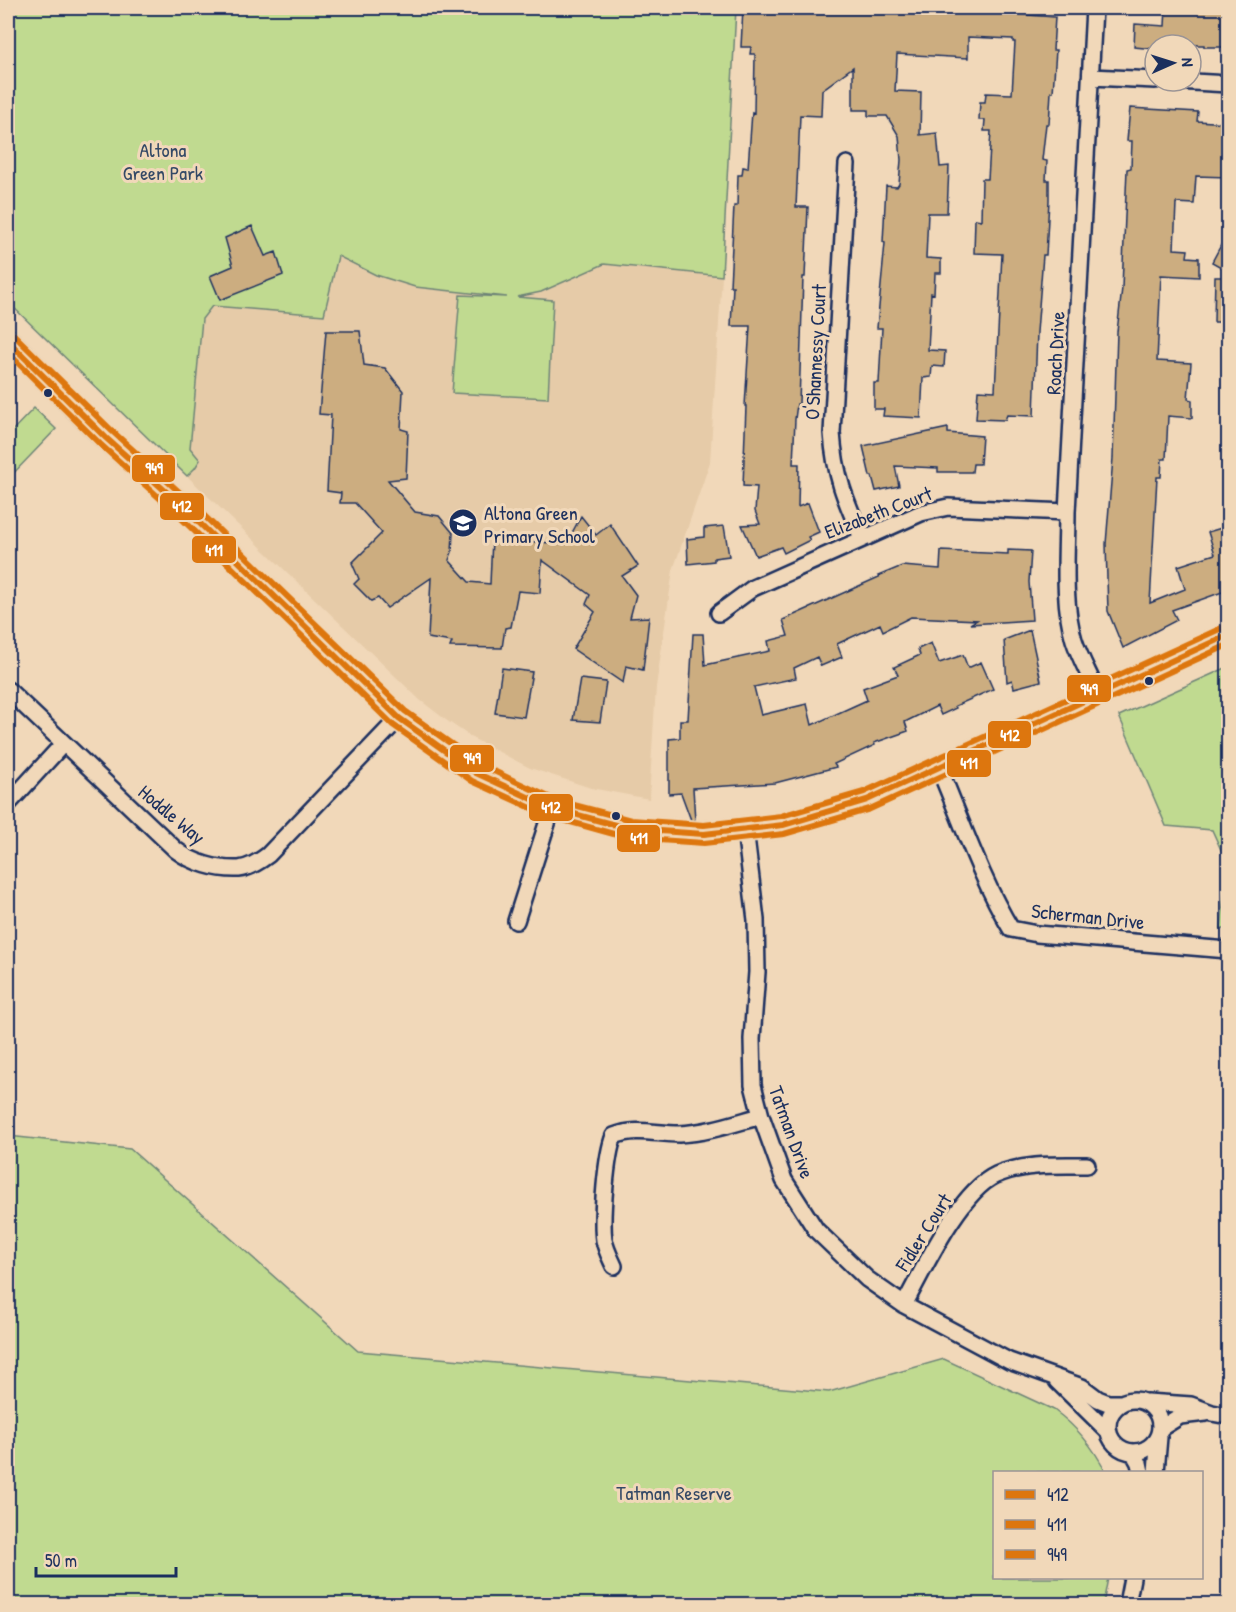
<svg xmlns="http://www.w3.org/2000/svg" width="1236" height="1612" viewBox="0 0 1236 1612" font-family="'Patrick Hand',sans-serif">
  <rect width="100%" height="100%" fill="#f1d8b9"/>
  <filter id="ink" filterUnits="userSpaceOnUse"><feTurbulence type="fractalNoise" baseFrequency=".0167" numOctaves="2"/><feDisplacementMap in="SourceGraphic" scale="12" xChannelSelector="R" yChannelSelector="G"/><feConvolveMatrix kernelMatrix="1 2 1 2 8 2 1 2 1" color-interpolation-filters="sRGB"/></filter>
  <g filter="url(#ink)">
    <!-- built -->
    <path fill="#e6cba8" d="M 338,256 L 376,275 L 456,292 L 516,298 L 541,292 L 604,264 L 722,276 L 710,462 L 673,570 L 656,687 L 649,799 L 591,788 L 530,768 L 474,739 L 446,720 L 420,700 L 187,476 L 195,468 L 190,448 L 202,319 L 212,306 L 324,315 Z"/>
    <!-- green -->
    <path fill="#c0da90" stroke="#6e8477" stroke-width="1.5" d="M 8,8 L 736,8 L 722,276 L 604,264 L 541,292 L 517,297 L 553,300 L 548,398 L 452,393 L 460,295 L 507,297 L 415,287 L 376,275 L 338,256 L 324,315 L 212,306 L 202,319 L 190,448 L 200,460 L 195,468 L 187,476 L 8,302 Z
      M 34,408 L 56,429 L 8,479 L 8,435 Z
      M 1228,667 L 1228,929 L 1221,929 L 1227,863 L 1212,830 L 1166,826 L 1119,716 Z
      M 8,1136 L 130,1149 L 358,1351 L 829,1392 L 944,1359 L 1054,1410 C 1077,1427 1093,1446 1106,1472 L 994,1472 L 994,1578 L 1108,1578 L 1103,1604 L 8,1604 Z"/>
    <!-- building -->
    <path fill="#ccad80" stroke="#1b2f5e" stroke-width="1.5" d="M 743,8 L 899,8 L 947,11 L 947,8 L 966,8 L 966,14 L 1014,14 L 1055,17 L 1053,50 L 1056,50 L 1053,92 L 1051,92 L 1049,124 L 1046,124 L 1042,160 L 1047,161 L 1046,180 L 1049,180 L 1049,200 L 1046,255 L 1043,255 L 1037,332 L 1034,416 L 1007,415 L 1005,420 L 976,419 L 978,390 L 995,391 L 1002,254 L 974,253 L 975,219 L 981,220 L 982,179 L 988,179 L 991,131 L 984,131 L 985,120 L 979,120 L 980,102 L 985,102 L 986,93 L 1012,94 L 1015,42 L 1013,42 L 1013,39 L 968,37 L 968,58 L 897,54 L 895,91 L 921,92 L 920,135 L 937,133 L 940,167 L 949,166 L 947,213 L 928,213 L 926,258 L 941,259 L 941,273 L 935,273 L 934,294 L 931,293 L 928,350 L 945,351 L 944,367 L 932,366 L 931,377 L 923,378 L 921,418 L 883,416 L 884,409 L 874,409 L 874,383 L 879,383 L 882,328 L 877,328 L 885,243 L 883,242 L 886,186 L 897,187 L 899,184 L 901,160 L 899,136 L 887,116 L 868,116 L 868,110 L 853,110 L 853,67 L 822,90 L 821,116 L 800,115 L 796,207 L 808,207 L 805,277 L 803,277 L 799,404 L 797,404 L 795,419 L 793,464 L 799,464 L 798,507 L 808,503 L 819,532 L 808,537 L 810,540 L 784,553 L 781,547 L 756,556 L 742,525 L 760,524 L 755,511 L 757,487 L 743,486 L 746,406 L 745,406 L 750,326 L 731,326 L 733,286 L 730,286 L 734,206 L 737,206 L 738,175 L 742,175 L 743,167 L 748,168 L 752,112 L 754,113 L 755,54 L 750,54 L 751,47 L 741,47 Z
      M 1166,8 L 1228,8 L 1228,47 L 1204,47 L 1204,45 L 1155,45 L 1155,49 L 1134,47 L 1135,24 L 1165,26 Z
      M 1130,108 L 1198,112 L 1197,121 L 1228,123 L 1228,177 L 1196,176 L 1194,204 L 1176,203 L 1174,249 L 1188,250 L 1187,257 L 1199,258 L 1199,277 L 1161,275 L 1157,361 L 1191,363 L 1188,399 L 1192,400 L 1192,418 L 1168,416 L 1166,459 L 1162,459 L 1161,477 L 1157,477 L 1150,603 L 1185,589 L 1178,566 L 1215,554 L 1208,532 L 1228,526 L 1228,590 L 1172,610 L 1177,620 L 1123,648 L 1108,611 L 1106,544 L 1113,458 L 1117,332 L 1122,288 L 1127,169 L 1131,168 L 1132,141 L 1127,141 Z
      M 252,226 L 265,256 L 276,252 L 283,275 L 220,300 L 210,276 L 233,266 L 225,238 Z
      M 1228,232 L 1228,271 L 1212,262 Z
      M 1215,277 L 1228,277 L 1228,322 L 1214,322 Z
      M 326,331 L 360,331 L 364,365 L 385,368 L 403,391 L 401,429 L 408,431 L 406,478 L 388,480 L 415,512 L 439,516 L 453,533 L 452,552 L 449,560 L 469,582 L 490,584 L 492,539 L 566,544 L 581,516 L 596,535 L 610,524 L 638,566 L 622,576 L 636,595 L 630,618 L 649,617 L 643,670 L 626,666 L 623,683 L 573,649 L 595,612 L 586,604 L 590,595 L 542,560 L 540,593 L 518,591 L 511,627 L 505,628 L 502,648 L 450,647 L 452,642 L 428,638 L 431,578 L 387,608 L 378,598 L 371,601 L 354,584 L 359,579 L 352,563 L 382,533 L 355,503 L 340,503 L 341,493 L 327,491 L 331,415 L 319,414 Z
      M 948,428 L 948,433 L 982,436 L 980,464 L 973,464 L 972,472 L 938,472 L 938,468 L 895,466 L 899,486 L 876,491 L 872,476 L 870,476 L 863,446 Z
      M 724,526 L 729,556 L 714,558 L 714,561 L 688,564 L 687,539 L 704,537 L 704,528 Z
      M 1008,550 L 1031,551 L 1029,582 L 1032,620 L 970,624 L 977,620 L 911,617 L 883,631 L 880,624 L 837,644 L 842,657 L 821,666 L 817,657 L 794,668 L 796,678 L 754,687 L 761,715 L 807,704 L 812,725 L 867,700 L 863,688 L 898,675 L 894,667 L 920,655 L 918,649 L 931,643 L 939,663 L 963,655 L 968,668 L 981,662 L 993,689 L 955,706 L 956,708 L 941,715 L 937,706 L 905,722 L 908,731 L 874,743 L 875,745 L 834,764 L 836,767 L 775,783 L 693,788 L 695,821 L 691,820 L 681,793 L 669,794 L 669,739 L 680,738 L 680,720 L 688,720 L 693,634 L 703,634 L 705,665 L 770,651 L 768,641 L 788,636 L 783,620 L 879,577 L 878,576 L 902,566 L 940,569 L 941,551 L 1008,554 Z
      M 1030,630 L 1041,681 L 1014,688 L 1012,680 L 1007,682 L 1004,640 Z
      M 502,668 L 532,672 L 524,717 L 495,713 Z
      M 580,679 L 606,682 L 600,722 L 573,720 Z"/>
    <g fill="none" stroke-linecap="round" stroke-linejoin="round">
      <!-- street casing -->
      <g stroke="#1b2f5e" stroke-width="20">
        <path id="street" d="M 1094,8 L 1067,512 C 1067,554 1062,600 1074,640 C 1080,659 1091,677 1098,695
          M 1091,77 L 1155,80
          M 1176,81 L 1228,84
          M 847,164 L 832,433 C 835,476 845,499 862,538
          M 719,613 L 753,588 L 921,513 L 948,507 L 1067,512
          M 8,690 L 176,850 C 193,863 217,870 239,869 C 250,868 260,861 268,855 L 399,718
          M 939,768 C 962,822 981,879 1011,929 L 1037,934 L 1228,950
          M 8,804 L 63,744
          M 745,829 L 756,920 L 757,972 L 752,1039 L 753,1085 L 761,1116 L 784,1180 L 816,1230 L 867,1279 L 904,1305 L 1009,1361 L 1082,1387 L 1098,1399 L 1108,1403 L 1121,1403
          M 516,921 L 552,808
          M 614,1266 C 610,1257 606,1250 604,1240 C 601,1218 606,1155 614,1136 C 636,1127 656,1134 679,1134 C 707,1133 735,1123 761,1116
          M 904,1305 C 924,1269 959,1192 996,1175 C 1025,1163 1057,1165 1087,1165
          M 1057,1381 L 1109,1432
          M1108 1426a26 26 0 1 1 52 0a26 26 0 1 1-52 0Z
          M 1147,1402 L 1191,1405 L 1212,1413 L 1228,1416
          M 1161,1428 L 1180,1416 L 1206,1413
          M 1133,1452 L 1139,1463 L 1141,1472
          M 1156,1472 L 1159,1437
          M 1127,1604 L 1132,1578"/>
      </g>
      <!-- secondary casing -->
      <g stroke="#1b2f5e" stroke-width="26">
        <path id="secondary" d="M 8,341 L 106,438 L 181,505 L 399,718 L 476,773 L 552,808 L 630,829 L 704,834 L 783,825 L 867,800 L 1228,635"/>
      </g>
      <!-- street -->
      <use href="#street" stroke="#f1d8b9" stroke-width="15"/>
      <!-- secondary -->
      <use href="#secondary" stroke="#f1d8b9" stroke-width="21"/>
      <!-- bus-1 casing -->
      <g stroke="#f1d8b9" stroke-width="10">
        <path id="bus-1" d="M 8,341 L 106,438 L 181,505 L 399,718 L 476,773 L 552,808 L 630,829 L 704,834 L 783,825 L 867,800 L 1228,635"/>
      </g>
      <!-- bus-2 casing -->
      <g stroke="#f1d8b9" stroke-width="10">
        <path id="bus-2" d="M 8,353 L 100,444 L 175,512 L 393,725 L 472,781 L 549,816 L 628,838 L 704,843 L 784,834 L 870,809 L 1228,645"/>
      </g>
      <!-- bus-3 casing -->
      <g stroke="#f1d8b9" stroke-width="10">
        <path id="bus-3" d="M 14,335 L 112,431 L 187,499 L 405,711 L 481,765 L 555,800 L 631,820 L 704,825 L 781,816 L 864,792 L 1224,627"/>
      </g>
      <!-- bus-1 -->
      <use href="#bus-1" stroke="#dd760e" stroke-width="6"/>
      <!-- bus-2 -->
      <use href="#bus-2" stroke="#dd760e" stroke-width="6"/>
      <!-- bus-3 -->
      <use href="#bus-3" stroke="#dd760e" stroke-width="6"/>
    </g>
  </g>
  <!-- icons -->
  <defs>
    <g id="school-disc" transform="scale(1.5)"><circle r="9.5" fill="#1b2f5e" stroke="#f1d8b9"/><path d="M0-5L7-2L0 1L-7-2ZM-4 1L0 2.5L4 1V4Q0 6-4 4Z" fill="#fff"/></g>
  </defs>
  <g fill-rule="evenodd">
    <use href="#school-disc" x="463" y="523"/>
  </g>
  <!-- markers -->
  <g fill="#1b2f5e" stroke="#f1d8b9" stroke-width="2">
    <circle cx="48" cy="393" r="5"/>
    <circle cx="1149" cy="681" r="5"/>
    <circle cx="616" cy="816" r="5"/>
  </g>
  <g text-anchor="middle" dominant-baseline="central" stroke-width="6" stroke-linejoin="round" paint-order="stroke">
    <!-- park labels -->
    <g font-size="20" fill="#344966" stroke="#f1d8b9">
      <text x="163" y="149">Altona<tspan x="163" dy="23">Green Park</tspan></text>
      <text x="674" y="1492">Tatman Reserve</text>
    </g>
    <!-- street labels -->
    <g font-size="20" fill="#1b2f5e" stroke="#f1d8b9">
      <text transform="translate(815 352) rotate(-87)">O'Shannessy Court</text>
      <text transform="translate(1055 353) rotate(-87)">Roach Drive</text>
      <text transform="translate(878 512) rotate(-21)">Elizabeth Court</text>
      <text transform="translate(172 814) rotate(40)">Hoddle Way</text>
      <text transform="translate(1088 916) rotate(6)">Scherman Drive</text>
      <text transform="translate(792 1132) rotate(70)">Tatman Drive</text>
      <text transform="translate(923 1232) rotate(-58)">Fidler Court</text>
    </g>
    <!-- poi labels -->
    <g font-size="20" fill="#1b2f5e" stroke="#f1d8b9" text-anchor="start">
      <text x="484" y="512">Altona Green<tspan x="484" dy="23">Primary School</tspan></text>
    </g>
  </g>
  <g stroke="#f1d8b9" stroke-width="2">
    <rect x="131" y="454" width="45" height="29" rx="6" fill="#dd760e"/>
    <rect x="159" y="492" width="46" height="29" rx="6" fill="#dd760e"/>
    <rect x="191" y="535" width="46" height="29" rx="6" fill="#dd760e"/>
    <rect x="1066" y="674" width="46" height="29" rx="6" fill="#dd760e"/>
    <rect x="987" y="720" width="45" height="29" rx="6" fill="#dd760e"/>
    <rect x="449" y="744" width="46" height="29" rx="6" fill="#dd760e"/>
    <rect x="946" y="749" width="46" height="29" rx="6" fill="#dd760e"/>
    <rect x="528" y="793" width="46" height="29" rx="6" fill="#dd760e"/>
    <rect x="616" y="824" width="45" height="29" rx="6" fill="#dd760e"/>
  </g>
  <g font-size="16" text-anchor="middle" font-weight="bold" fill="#fff">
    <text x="154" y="474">949</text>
    <text x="182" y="512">412</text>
    <text x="214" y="556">411</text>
    <text x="1089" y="695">949</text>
    <text x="1010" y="741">412</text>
    <text x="472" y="764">949</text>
    <text x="969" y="769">411</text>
    <text x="551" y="813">412</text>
    <text x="639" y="844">411</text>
  </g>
  <!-- margin -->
  <rect width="1236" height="1612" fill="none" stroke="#f1d8b9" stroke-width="30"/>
  <rect x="15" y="15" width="1206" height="1582" fill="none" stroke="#1b2f5e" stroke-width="2" filter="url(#ink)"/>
  <!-- legend -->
  <rect x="993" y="1471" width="210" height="108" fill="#f1d8b9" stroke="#9b9495" stroke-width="1.5"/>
  <rect x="1005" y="1490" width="30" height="9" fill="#dd760e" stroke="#9b9495" stroke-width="1.5"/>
  <text x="1047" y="1501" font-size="18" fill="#1b2f5e">412</text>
  <rect x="1005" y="1520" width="30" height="9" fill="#dd760e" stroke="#9b9495" stroke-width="1.5"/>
  <text x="1047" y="1531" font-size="18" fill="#1b2f5e">411</text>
  <rect x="1005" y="1550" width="30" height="9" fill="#dd760e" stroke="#9b9495" stroke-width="1.5"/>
  <text x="1047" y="1561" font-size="18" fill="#1b2f5e">949</text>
  <!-- north arrow -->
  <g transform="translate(1173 63) rotate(87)"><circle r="28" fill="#f1d8b9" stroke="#9b9495" stroke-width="1.5"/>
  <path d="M0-4.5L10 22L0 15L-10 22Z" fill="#1b2f5e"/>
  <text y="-9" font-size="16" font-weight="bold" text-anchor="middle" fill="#1b2f5e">N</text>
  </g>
  <!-- scale -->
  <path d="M36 1567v9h140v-9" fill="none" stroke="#1b2f5e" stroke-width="3"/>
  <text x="45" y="1567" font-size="18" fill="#1b2f5e" stroke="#f1d8b9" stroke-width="4.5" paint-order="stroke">50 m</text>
</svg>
